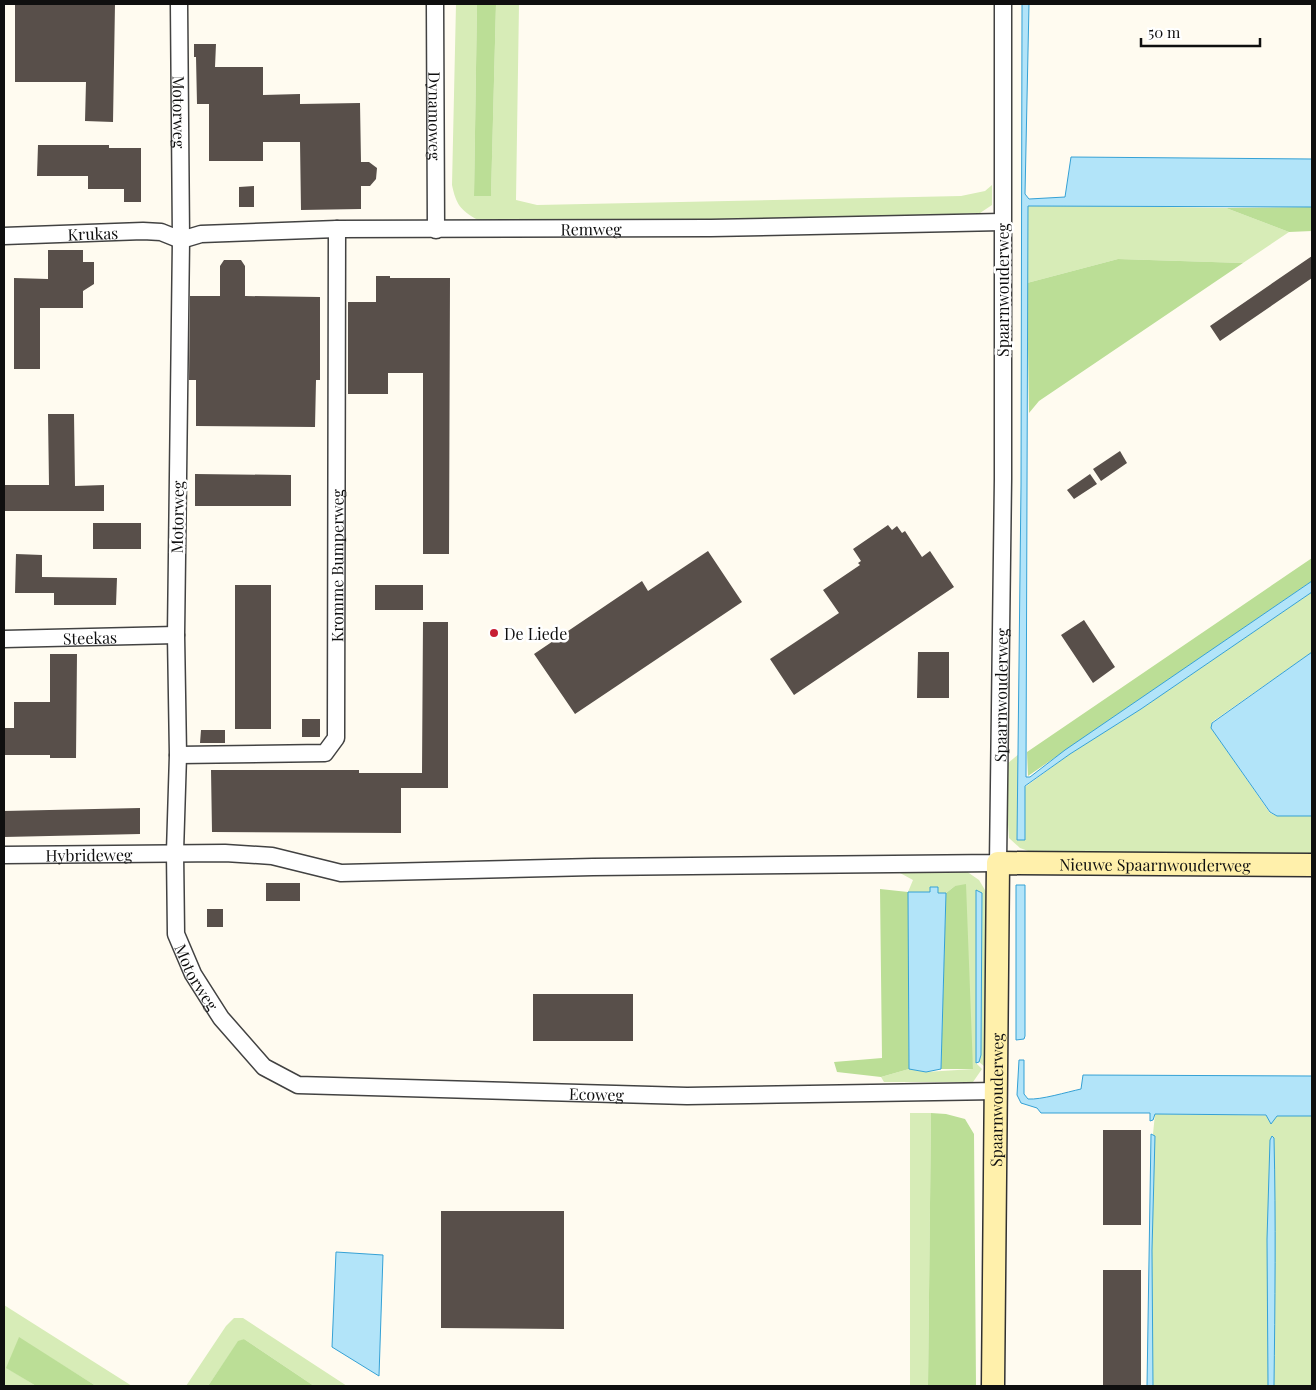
<svg xmlns="http://www.w3.org/2000/svg" width="1316" height="1390" viewBox="0 0 1316 1390" font-family="'Playfair Display',serif">
  <rect width="100%" height="100%" fill="#fffbf0"/>
  <!-- green -->
  <path fill="#d7ecb7" d="M 456,4 L 477,4 L 474,196 L 491,195 L 496,4 L 519,4 L 516,200 L 537,205 L 961,196 L 985,191 L 992,185 L 992,205 L 980,213 L 881,219 L 478,220 C 460,210 456,204 452,185 Z
    M 1031,205 L 1226,208 L 1289,232 L 1243,263 L 1118,259 L 1027,283 L 1027,210 L 1028,206 Z
    M 1312,592 L 1312,652 L 1212,722 L 1211,728 L 1270,813 L 1277,816 L 1312,816 L 1312,855 L 1031,852 L 1020,848 L 1009,838 L 1006,796 L 1008,763 L 1019,754 L 1017,840 L 1024,840 L 1025,787 L 1070,754 L 1141,709 Z
    M 966,871 L 979,880 L 988,895 L 987,1058 L 984,1066 L 979,1062 L 981,1055 L 982,893 L 977,891 L 976,1063 L 982,1069 L 973,1082 L 884,1082 L 881,1077 L 909,1069 L 926,1072 L 973,1069 L 955,886 L 946,893 L 938,893 L 937,887 L 930,887 L 930,892 L 908,892 L 913,880 L 900,873 Z
    M 910,1113 L 931,1113 L 928,1386 L 910,1386 Z
    M 1155,1114 L 1312,1116 L 1312,1386 L 1274,1386 L 1275,1320 L 1269,1156 L 1269,1386 L 1153,1386 L 1151,1281 L 1154,1182 L 1153,1134 Z
    M 4,1305 L 132,1386 L 96,1386 L 19,1338 L 7,1368 L 36,1386 L 4,1386 Z
    M 234,1318 L 243,1318 L 347,1386 L 314,1386 L 244,1339 L 238,1342 L 208,1386 L 186,1386 L 226,1326 Z"/>
  <!-- forest -->
  <path fill="#bbde96" d="M 477,4 L 496,4 L 491,196 L 474,196 Z
    M 1312,207 L 1312,231 L 1289,232 L 1226,208 Z
    M 1118,259 L 1243,263 L 1039,401 L 1029,413 L 1027,283 Z
    M 1312,558 L 1312,581 L 1028,776 L 1027,752 Z
    M 966,884 L 973,1069 L 941,1069 L 946,893 L 955,886 Z
    M 880,889 L 908,892 L 909,1069 L 881,1077 L 837,1072 L 834,1062 L 882,1058 Z
    M 931,1113 L 946,1114 L 965,1119 L 974,1134 L 976,1386 L 928,1386 Z
    M 19,1337 L 96,1386 L 36,1386 L 6,1368 Z
    M 244,1339 L 314,1386 L 208,1386 L 238,1341 Z"/>
  <!-- water -->
  <path fill="#b2e4f9" stroke="#35a1d5" d="M 1022,4 L 1029,4 L 1025,194 L 1029,199 L 1065,197 L 1071,157 L 1312,159 L 1312,207 L 1028,206 L 1026,777 L 1030,777 L 1065,750 L 1312,581 L 1312,592 L 1141,709 L 1070,754 L 1025,786 L 1025,840 L 1017,840 L 1021,485 Z
    M 1312,652 L 1312,816 L 1277,816 L 1270,812 L 1211,728 L 1212,723 Z
    M 1016,885 L 1025,885 L 1025,1036 L 1024,1039 L 1016,1040 Z
    M 930,887 L 938,887 L 938,893 L 946,893 L 941,1069 L 926,1072 L 909,1069 L 908,892 L 930,892 Z
    M 976,890 L 982,893 L 981,1055 L 979,1062 L 976,1063 Z
    M 1019,1060 L 1024,1060 L 1024,1094 L 1028,1099 C 1041,1100 1067,1092 1081,1089 L 1083,1075 L 1312,1076 L 1312,1116 L 1277,1116 L 1271,1124 L 1266,1115 L 1155,1114 L 1153,1120 L 1150,1121 L 1150,1113 L 1041,1113 L 1037,1108 L 1021,1103 L 1017,1095 Z
    M 1151,1134 L 1155,1136 L 1152,1250 L 1153,1386 L 1147,1386 Z
    M 1272,1136 L 1274,1138 C 1276,1221 1275,1304 1274,1386 L 1268,1386 L 1267,1239 L 1270,1140 Z
    M 336,1252 L 383,1255 L 379,1376 L 332,1347 Z"/>
  <!-- building -->
  <path fill="#584f4a" d="M 15,4 L 115,4 L 113,122 L 85,121 L 86,82 L 15,82 Z
    M 194,44 L 216,44 L 215,67 L 263,67 L 263,95 L 300,94 L 300,104 L 360,103 L 361,162 L 369,162 L 377,168 L 376,179 L 370,186 L 361,186 L 361,209 L 301,210 L 300,142 L 263,142 L 263,161 L 209,161 L 209,104 L 197,104 L 196,57 L 194,57 Z
    M 38,145 L 109,145 L 109,148 L 141,148 L 141,202 L 124,202 L 124,189 L 88,189 L 88,176 L 37,176 Z
    M 254,186 L 254,207 L 239,207 L 239,187 Z
    M 48,250 L 83,250 L 83,262 L 94,262 L 94,284 L 83,291 L 83,308 L 40,308 L 40,369 L 14,369 L 14,278 L 48,279 Z
    M 1312,256 L 1312,278 L 1220,341 L 1210,326 Z
    M 224,260 L 241,260 L 245,266 L 245,296 L 320,297 L 320,380 L 316,380 L 315,427 L 196,426 L 196,380 L 189,380 L 190,296 L 220,296 L 220,266 Z
    M 376,276 L 390,276 L 390,278 L 450,278 L 449,554 L 423,554 L 423,373 L 388,373 L 388,394 L 348,394 L 348,302 L 376,302 Z
    M 48,414 L 74,414 L 75,486 L 104,485 L 104,511 L 4,511 L 4,485 L 49,485 Z
    M 1120,451 L 1127,463 L 1101,481 L 1093,469 Z
    M 195,474 L 291,475 L 291,506 L 195,506 Z
    M 1090,474 L 1097,484 L 1074,499 L 1067,490 Z
    M 93,523 L 141,523 L 141,549 L 93,549 Z
    M 888,525 L 892,530 L 897,526 L 902,533 L 905,531 L 922,557 L 930,551 L 954,587 L 794,695 L 770,659 L 839,613 L 823,590 L 860,565 L 858,563 L 861,561 L 853,549 Z
    M 708,551 L 742,602 L 575,714 L 534,654 L 642,581 L 648,591 Z
    M 16,554 L 42,555 L 42,577 L 117,578 L 116,605 L 54,605 L 54,593 L 15,593 Z
    M 235,585 L 271,585 L 271,729 L 235,729 Z
    M 375,585 L 423,585 L 423,610 L 375,610 Z
    M 1084,620 L 1115,667 L 1093,683 L 1061,635 Z
    M 423,622 L 448,622 L 448,788 L 401,788 L 401,833 L 212,832 L 211,770 L 359,770 L 359,773 L 422,773 Z
    M 918,652 L 949,652 L 949,698 L 917,698 Z
    M 50,654 L 77,654 L 76,758 L 50,758 L 50,755 L 4,755 L 4,728 L 14,728 L 14,702 L 50,702 Z
    M 302,719 L 320,719 L 320,737 L 302,737 Z
    M 201,730 L 225,730 L 225,743 L 200,743 Z
    M 140,808 L 140,834 L 4,837 L 4,811 Z
    M 266,883 L 300,883 L 300,901 L 266,901 Z
    M 207,909 L 223,909 L 223,927 L 207,927 Z
    M 533,994 L 633,994 L 633,1041 L 533,1041 Z
    M 1103,1130 L 1141,1130 L 1141,1225 L 1103,1225 Z
    M 441,1211 L 564,1211 L 564,1329 L 441,1328 Z
    M 1103,1270 L 1141,1270 L 1141,1386 L 1103,1386 Z"/>
  <g fill="none" stroke-linecap="round" stroke-linejoin="round">
    <!-- street casing -->
    <g stroke="#424242" stroke-width="19">
      <g id="street">
        <path id="s1" d="M 179,4 L 181,240 L 176,635 L 178,755 L 175,852 L 176,934 L 193,974 L 221,1018 L 264,1067 L 298,1085 L 687,1096 L 997,1091"/>
        <path id="s2" d="M 435,4 L 436,230"/>
        <path id="s3" d="M 4,236 L 143,231 L 161,232 L 181,240"/>
        <path id="s4" d="M 181,240 L 201,234 L 337,229 L 711,228 L 1002,222"/>
        <path id="s5" d="M 4,639 L 176,635"/>
        <path id="s6" d="M 178,755 L 325,753 L 336,738 L 337,229"/>
        <path id="s7" d="M 4,855 L 225,853 L 272,856 L 341,873 L 593,867 L 998,863 L 1003,479 L 1003,4"/>
      </g>
    </g>
    <!-- secondary casing -->
    <g stroke="#313131" stroke-width="25">
      <g id="secondary">
        <path id="s8" d="M 993,1386 L 998,863 L 1312,865"/>
      </g>
    </g>
    <!-- street -->
    <use href="#street" stroke="#fff" stroke-width="16"/>
    <!-- secondary -->
    <use href="#secondary" stroke="#fff0ab" stroke-width="22"/>
  </g>
  <!-- markers -->
  <circle fill="#c71e33" stroke="#fff" stroke-width="2" cx="494" cy="633" r="5"/>
  <g text-anchor="middle" dominant-baseline="central" stroke-width="5" stroke-linejoin="round" paint-order="stroke">
    <!-- street labels -->
    <g font-size="16" fill="#0f0f0f" stroke="#fff">
      <text stroke="none"><textPath href="#s1" startOffset="108">Motorweg</textPath></text>
      <text stroke="none"><textPath href="#s2" startOffset="112">Dynamoweg</textPath></text>
      <text stroke="none"><textPath href="#s4" startOffset="411">Remweg</textPath></text>
      <text stroke="none"><textPath href="#s3" startOffset="89">Krukas</textPath></text>
      <text transform="translate(1002 290) rotate(-90)">Spaarnwouderweg</text>
      <text transform="translate(177 517) rotate(-89)">Motorweg</text>
      <text stroke="none"><textPath href="#s6" startOffset="338">Kromme Bumperweg</textPath></text>
      <text stroke="none"><textPath href="#s5" startOffset="86">Steekas</textPath></text>
      <text stroke="none"><textPath href="#s7" startOffset="1164">Spaarnwouderweg</textPath></text>
      <text stroke="none"><textPath href="#s7" startOffset="85">Hybrideweg</textPath></text>
      <text stroke="none"><textPath href="#s8" startOffset="680">Nieuwe Spaarnwouderweg</textPath></text>
      <text stroke="none"><textPath href="#s1" startOffset="978">Motorweg</textPath></text>
      <text stroke="none"><textPath href="#s1" startOffset="1428">Ecoweg</textPath></text>
      <text stroke="none"><textPath href="#s8" startOffset="286">Spaarnwouderweg</textPath></text>
    </g>
    <!-- poi labels -->
    <g font-size="16" fill="#0f0f0f" stroke="#fff" text-anchor="start">
      <text x="504" y="633">De Liede</text>
    </g>
  </g>
  <!-- border -->
  <rect width="1316" height="1390" fill="none" stroke="#0f0f0f" stroke-width="10"/>
  <!-- scale -->
  <path d="M1141 38v8h119v-8" fill="none" stroke="#0f0f0f" stroke-width="2.5"/>
  <text x="1148" y="38" font-size="15" fill="#0f0f0f" stroke="#ffffff" stroke-width="4" paint-order="stroke">50 m</text>
</svg>
